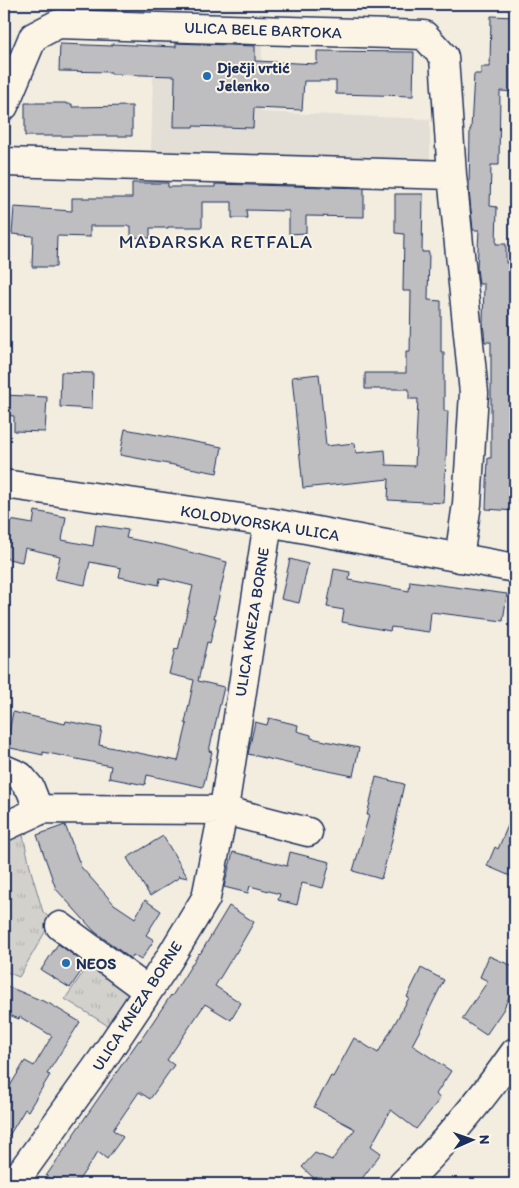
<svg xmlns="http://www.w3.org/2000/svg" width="519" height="1188" viewBox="0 0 519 1188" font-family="Itim,sans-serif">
  <defs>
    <pattern id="park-tufts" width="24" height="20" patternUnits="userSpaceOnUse" patternTransform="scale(1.25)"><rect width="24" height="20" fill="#d3d1cc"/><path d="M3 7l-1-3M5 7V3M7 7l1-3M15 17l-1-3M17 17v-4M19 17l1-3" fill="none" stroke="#b5b4b2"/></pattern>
  </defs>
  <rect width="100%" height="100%" fill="#f3ede0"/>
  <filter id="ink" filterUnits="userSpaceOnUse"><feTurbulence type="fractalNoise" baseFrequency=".02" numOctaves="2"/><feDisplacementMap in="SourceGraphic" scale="10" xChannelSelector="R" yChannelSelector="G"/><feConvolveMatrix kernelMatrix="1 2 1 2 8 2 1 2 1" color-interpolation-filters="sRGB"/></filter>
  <g filter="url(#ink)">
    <!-- built -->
    <path fill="#e3dfd6" d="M 154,35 L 262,40 L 261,112 L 430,119 L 430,161 L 151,154 Z"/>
    <!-- park -->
    <path fill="url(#park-tufts)" stroke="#778095" d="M 21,826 L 31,871 L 43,912 L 52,920 L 19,977 L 4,971 L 4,835 Z
      M 88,965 L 134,992 L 110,1027 L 65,999 Z"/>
    <!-- building -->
    <path fill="#bebec0" stroke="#1b2f5e" d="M 491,16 L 515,17 L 515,92 L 500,91 L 499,165 L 491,165 L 490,206 L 497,207 L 496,244 L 506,244 L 506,263 L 515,263 L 515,511 L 486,509 L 488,458 L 491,458 L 491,342 L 485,342 L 483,322 L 484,284 L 479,284 L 477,268 L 479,230 L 473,230 L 469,191 L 470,129 L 471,129 L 474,74 L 481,74 L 481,67 L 490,67 Z
      M 176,43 L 255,46 L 255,61 L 317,64 L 317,51 L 414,52 L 413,96 L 336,94 L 336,81 L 304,81 L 302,110 L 254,108 L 253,128 L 193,126 L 193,127 L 174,127 L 175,76 L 111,74 L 111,72 L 59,71 L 60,44 L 112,46 L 112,44 L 176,47 Z
      M 25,103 L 66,103 L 66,104 L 72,104 L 72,107 L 132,106 L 132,136 L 25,136 Z
      M 132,183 L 168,183 L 168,187 L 215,187 L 215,184 L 364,188 L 364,217 L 306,216 L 306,233 L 289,234 L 289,211 L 246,210 L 247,218 L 232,218 L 232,202 L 202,202 L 202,227 L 168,227 L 168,228 L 150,228 L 150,238 L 131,237 L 131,226 L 90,226 L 90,237 L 57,236 L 56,267 L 32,267 L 33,236 L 12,234 L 14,207 L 72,211 L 72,198 L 132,198 Z
      M 395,194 L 423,194 L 422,252 L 429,252 L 428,300 L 441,301 L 441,352 L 444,352 L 444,411 L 448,411 L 444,503 L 388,500 L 389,479 L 303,488 L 292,377 L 319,374 L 326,446 L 355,443 L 356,453 L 385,450 L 386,465 L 415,466 L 418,399 L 409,399 L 409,389 L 365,389 L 365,373 L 406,373 L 406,352 L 410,352 L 411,291 L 403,291 L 404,234 L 395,233 Z
      M 61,372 L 93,373 L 92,409 L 60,407 Z
      M 4,395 L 47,397 L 45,432 L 14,431 L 14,416 L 4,415 Z
      M 125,429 L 222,447 L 217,473 L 120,455 Z
      M 35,511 L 66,517 L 62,540 L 93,546 L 96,525 L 128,530 L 126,538 L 167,546 L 227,562 L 214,618 L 216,618 L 210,643 L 207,642 L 198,681 L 224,687 L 209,751 L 212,752 L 203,787 L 147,775 L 145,785 L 109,778 L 111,766 L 43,752 L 43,755 L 6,747 L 13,712 L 65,724 L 66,721 L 102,728 L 99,745 L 178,761 L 187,724 L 185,723 L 194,680 L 169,674 L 175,649 L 178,650 L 193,586 L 160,578 L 159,585 L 119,577 L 121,568 L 90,562 L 85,585 L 55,579 L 60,556 L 25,548 L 22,562 L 4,558 L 4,519 L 33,524 Z
      M 290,559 L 308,564 L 299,603 L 281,599 Z
      M 334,569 L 350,572 L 349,580 L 409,591 L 410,581 L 507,594 L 503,621 L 431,612 L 429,632 L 391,627 L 390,631 L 342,622 L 344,610 L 327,607 Z
      M 269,718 L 298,725 L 297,731 L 311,735 L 311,738 L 359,748 L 353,776 L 304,766 L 304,767 L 248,754 L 255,722 L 267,725 Z
      M 376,777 L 404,784 L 391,844 L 381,879 L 353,871 L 369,815 L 367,815 Z
      M 515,809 L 515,878 L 487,866 L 495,847 L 498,849 Z
      M 65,825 L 81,867 L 114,904 L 135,918 L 145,900 L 161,911 L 146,935 L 154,940 L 141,960 L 133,955 L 131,959 L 94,931 L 56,889 L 37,835 Z
      M 163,836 L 188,878 L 178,876 L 180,877 L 150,896 L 127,858 Z
      M 233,852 L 287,866 L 290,852 L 330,862 L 323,888 L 302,883 L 297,905 L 278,900 L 280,894 L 250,886 L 248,893 L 224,887 Z
      M 229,906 L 254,922 L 236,953 L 235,953 L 215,986 L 241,1003 L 231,1020 L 205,1004 L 167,1060 L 174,1065 L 150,1099 L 139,1092 L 113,1130 L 123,1137 L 107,1159 L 98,1152 L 76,1184 L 58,1184 L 46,1176 L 74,1136 L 73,1135 L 139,1040 L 140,1041 L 171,995 L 172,996 L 199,953 L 200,954 Z
      M 58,944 L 86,964 L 70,988 L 41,970 Z
      M 489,956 L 515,967 L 515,984 L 503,1010 L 486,1035 L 462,1019 L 488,981 L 480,977 Z
      M 421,968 L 444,980 L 427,1014 L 428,1015 L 412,1045 L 451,1071 L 436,1094 L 440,1099 L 416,1129 L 391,1110 L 371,1146 L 381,1153 L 358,1184 L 320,1184 L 302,1167 L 315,1153 L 332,1160 L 355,1129 L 314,1107 L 331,1076 L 333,1077 L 354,1038 L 378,1053 L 409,998 L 407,997 Z
      M 4,985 L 50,1004 L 80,1022 L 47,1074 L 50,1075 L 28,1111 L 25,1109 L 4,1144 L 4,1096 L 25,1061 L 34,1066 L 52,1036 L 20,1017 L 19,1019 L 4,1013 Z"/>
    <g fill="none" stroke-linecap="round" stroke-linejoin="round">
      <!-- minor casing -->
      <g stroke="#1b2f5e" stroke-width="31">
        <path id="minor" d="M 4,106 L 33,37 L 58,24 L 424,35 L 444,57 L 452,175 L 474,393 L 467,504 L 459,558
          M 4,162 L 452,175
          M 4,484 L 268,522 L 515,568
          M 4,769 L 20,776 L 30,788 L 39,811
          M 4,827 L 43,809 L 223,810 L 308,832
          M 60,926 L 148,991
          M 13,1184 L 102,1060 L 168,961 L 206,898 L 225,802 L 268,522
          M 403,1184 C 444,1145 482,1099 515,1052"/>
      </g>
      <!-- minor -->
      <use href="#minor" stroke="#fcf5e5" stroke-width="28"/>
    </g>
  </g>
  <!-- markers -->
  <g fill="#1f6fb2" stroke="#fcf5e5" stroke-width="2">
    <circle cx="207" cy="76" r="5"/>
    <circle cx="66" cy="963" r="5"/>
  </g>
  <g text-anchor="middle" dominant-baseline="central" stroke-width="4" stroke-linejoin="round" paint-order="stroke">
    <!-- street labels -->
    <g font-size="16" fill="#1b2f5e" stroke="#fcf5e5">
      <text transform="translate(263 30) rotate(2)">ULICA BELE BARTOKA</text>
      <text transform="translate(260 523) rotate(9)">KOLODVORSKA ULICA</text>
      <text transform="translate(252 622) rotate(-81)">ULICA KNEZA BORNE</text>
      <text transform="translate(137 1006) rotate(-57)">ULICA KNEZA BORNE</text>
    </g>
    <!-- poi labels -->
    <g font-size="16" font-weight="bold" fill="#1b2f5e" stroke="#fcf5e5" text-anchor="start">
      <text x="217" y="67">Dječji vrtić<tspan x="217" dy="18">Jelenko</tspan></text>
      <text x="76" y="963">NEOS</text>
    </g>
    <!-- quarter labels -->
    <g font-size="19" letter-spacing="1" fill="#1b2f5e" stroke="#fcf5e5">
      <text x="216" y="241">MAĐARSKA RETFALA</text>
    </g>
  </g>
  <!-- margin -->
  <rect width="519" height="1188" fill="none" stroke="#fcf5e5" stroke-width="20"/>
  <rect x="10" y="10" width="499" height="1168" fill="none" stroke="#1b2f5e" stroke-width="2" filter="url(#ink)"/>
  <!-- north arrow -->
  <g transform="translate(472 1140) rotate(88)" stroke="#fcf5e5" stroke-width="4" paint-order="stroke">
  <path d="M0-4L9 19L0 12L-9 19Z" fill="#1b2f5e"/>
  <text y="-8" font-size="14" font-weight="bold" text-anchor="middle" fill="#1b2f5e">N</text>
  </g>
</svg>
